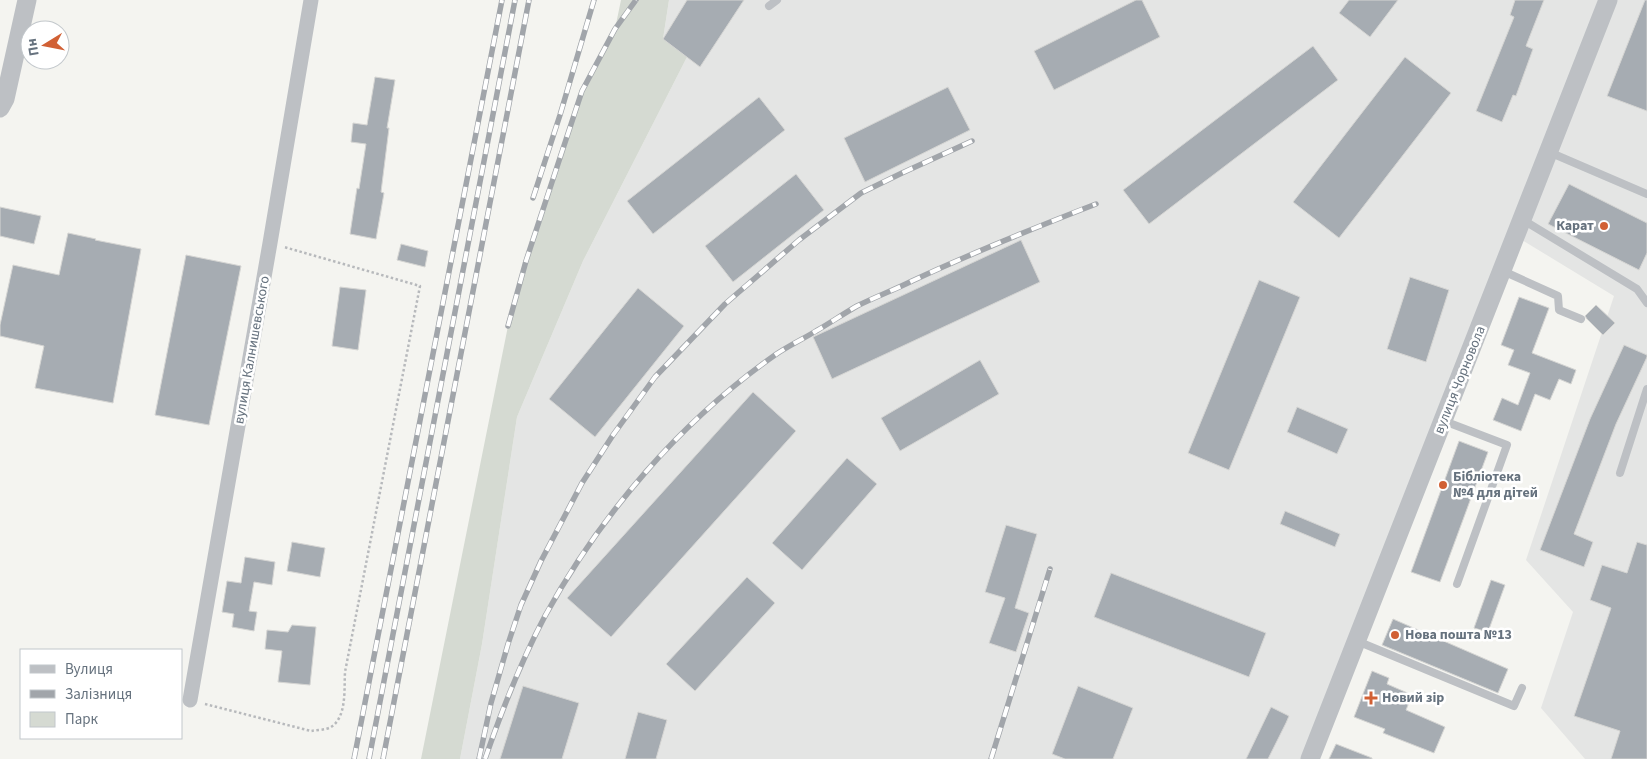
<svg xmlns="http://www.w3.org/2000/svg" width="1647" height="759" viewBox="0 0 1647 759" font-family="'Source Sans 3',sans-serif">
  <rect width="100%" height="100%" fill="#f4f4f0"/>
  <!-- built -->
  <path fill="#e4e5e4" d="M 669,0 L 1601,0 L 1303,759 L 460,759 L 482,644 L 517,417 L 583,261 L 687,57 L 663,39 Z
    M 1614,0 L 1647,0 L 1647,759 L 1585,759 L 1541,708 L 1573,612 L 1526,560 L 1614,296 L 1522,240 Z"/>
  <!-- green -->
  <path fill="#d5dad2" d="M 621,0 L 669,0 L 663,39 L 687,57 L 583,261 L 517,417 L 482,644 L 460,759 L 421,759 L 508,326 L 526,261 L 582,91 L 615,29 Z"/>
  <!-- building -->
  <path fill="#a6acb2" stroke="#d5d5d3" d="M 687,0 L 744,0 L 700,67 L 663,39 Z
    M 1136,0 L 1142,0 L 1160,37 L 1054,90 L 1034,51 Z
    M 1349,0 L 1398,0 L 1370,37 L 1339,13 Z
    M 1515,0 L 1544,0 L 1526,46 L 1533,49 L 1516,96 L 1513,95 L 1502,122 L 1476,111 L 1514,17 L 1510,15 Z
    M 1645,0 L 1647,0 L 1647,111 L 1607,96 Z
    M 1313,46 L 1338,80 L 1149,224 L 1123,190 Z
    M 1405,57 L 1451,93 L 1339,238 L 1293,202 Z
    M 375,77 L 395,80 L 387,128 L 389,128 L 381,192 L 384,193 L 376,239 L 350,234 L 357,188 L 359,189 L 366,144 L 351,142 L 353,123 L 367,125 Z
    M 948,87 L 970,130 L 865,182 L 844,138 Z
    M 759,97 L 785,130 L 653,234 L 627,201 Z
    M 796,174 L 824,210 L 733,282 L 705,246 Z
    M 1569,184 L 1647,223 L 1647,253 L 1639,270 L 1548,224 Z
    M 0,207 L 41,216 L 34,244 L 0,236 Z
    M 68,233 L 96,239 L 95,240 L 141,249 L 113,403 L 35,388 L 44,346 L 0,336 L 0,325 L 13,265 L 59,275 Z
    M 1021,240 L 1040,282 L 832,379 L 813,337 Z
    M 401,244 L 428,251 L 425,267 L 397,260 Z
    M 186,255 L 241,266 L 209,425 L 155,415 Z
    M 1410,277 L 1449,290 L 1426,362 L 1387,349 Z
    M 1259,280 L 1300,297 L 1229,470 L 1188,453 Z
    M 340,287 L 366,290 L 358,350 L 332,346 Z
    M 638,288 L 684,326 L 595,437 L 549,399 Z
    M 1519,297 L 1549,308 L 1532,353 L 1576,370 L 1571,384 L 1559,379 L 1550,400 L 1535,394 L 1521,431 L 1493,420 L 1502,398 L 1518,405 L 1530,373 L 1508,365 L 1514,350 L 1501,345 Z
    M 1596,305 L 1615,323 L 1603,335 L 1587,319 L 1585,316 Z
    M 1624,345 L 1647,355 L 1647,357 L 1616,424 L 1574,534 L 1593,542 L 1584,567 L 1540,550 L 1590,419 Z
    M 980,360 L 999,394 L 900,451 L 881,418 Z
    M 753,392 L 796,431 L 611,637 L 567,598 Z
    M 1297,407 L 1348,429 L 1337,454 L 1287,432 Z
    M 1459,441 L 1488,452 L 1440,582 L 1411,572 Z
    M 847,458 L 877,484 L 802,570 L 772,543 Z
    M 1285,511 L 1340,534 L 1335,547 L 1280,524 Z
    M 1006,525 L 1037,534 L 1015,608 L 1029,613 L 1016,652 L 989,643 L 1005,598 L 985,592 Z
    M 292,542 L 325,548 L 320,577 L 287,571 Z
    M 1637,542 L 1647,545 L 1647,759 L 1611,759 L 1620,731 L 1574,716 L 1611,608 L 1590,600 L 1602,565 L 1627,573 Z
    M 245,557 L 275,562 L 272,585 L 254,582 L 249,611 L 257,612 L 254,631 L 232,627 L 234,614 L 222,612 L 227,581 L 241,583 Z
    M 1111,573 L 1266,633 L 1249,677 L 1094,617 Z
    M 747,577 L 775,603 L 695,691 L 666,664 Z
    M 1491,580 L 1505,585 L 1488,632 L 1474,628 Z
    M 1393,619 L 1508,669 L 1498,693 L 1382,645 Z
    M 292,625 L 316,627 L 310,685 L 278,682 L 282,651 L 265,649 L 267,630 L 288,632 Z
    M 1372,671 L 1389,678 L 1387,684 L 1412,695 L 1406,710 L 1445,727 L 1434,753 L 1383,733 L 1385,729 L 1354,717 Z
    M 523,686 L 579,703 L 562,759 L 500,759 Z
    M 1078,686 L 1133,708 L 1113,759 L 1065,759 L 1052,754 Z
    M 1271,707 L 1289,716 L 1286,723 L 1268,759 L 1246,759 Z
    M 638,712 L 667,720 L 656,759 L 625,759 Z
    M 1336,744 L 1372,758 L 1372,759 L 1329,759 Z"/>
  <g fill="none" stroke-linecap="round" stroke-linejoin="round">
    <!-- path -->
    <path stroke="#b7b9bc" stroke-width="2.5" stroke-dasharray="2.5 2.5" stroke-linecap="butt" d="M 205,704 L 311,731 C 317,730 326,730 331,727 C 347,717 344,689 345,672 L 420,286 L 284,247"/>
    <!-- service -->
    <path stroke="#bdc0c4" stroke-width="8" d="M 769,6 L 777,0
      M 1549,152 L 1647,194
      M 1523,220 L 1637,289 L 1647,303
      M 1503,271 L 1558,296 L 1559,310 L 1581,319
      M 1444,421 L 1507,445 L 1457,584
      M 1620,473 L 1647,389
      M 1357,641 L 1514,706 L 1522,688"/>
    <!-- minor -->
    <path stroke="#bdc0c4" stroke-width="15" d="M 190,700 L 270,243 L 311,0"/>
    <!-- tertiary -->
    <path stroke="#bdc0c4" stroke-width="19" d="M 0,108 L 5,99 L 27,0
      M 1310,759 L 1608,0"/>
    <!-- rail casing -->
    <g stroke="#a1a5aa" stroke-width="5.5">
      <path id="rail" d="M 533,198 L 560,115 L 594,0
        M 508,326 L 526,261 L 582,91 L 615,29 L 636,0
        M 354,759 L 502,0
        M 369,759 L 515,0
        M 383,759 L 529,0
        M 479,759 L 491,703 L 508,644 L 521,605 L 541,561 L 582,483 L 613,435 L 655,377 L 725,304 L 799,240 L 861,193 L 902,173 L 972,141
        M 485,759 C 502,710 521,661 545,616 C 601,514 680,422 775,355 C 788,346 803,339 816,331 C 830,323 843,314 857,306 C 875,297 894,290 912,281 C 972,253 1034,228 1096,204
        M 991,759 L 1050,569"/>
    </g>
    <!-- rail -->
    <use href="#rail" stroke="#fff" stroke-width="4" stroke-dasharray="11" stroke-linecap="butt"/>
  </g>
  <!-- markers -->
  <g fill="#d16034" stroke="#fff" stroke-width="2">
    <circle cx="1604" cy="226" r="5"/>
    <circle cx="1443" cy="485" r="5"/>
    <circle cx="1395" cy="635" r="5"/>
    <path d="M1368.5 690.5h5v5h5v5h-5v5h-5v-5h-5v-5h5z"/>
  </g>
  <g text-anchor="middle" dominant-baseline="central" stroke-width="5" stroke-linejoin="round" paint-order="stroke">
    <!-- poi labels -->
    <g font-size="14" font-weight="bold" fill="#66727e" stroke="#fff" text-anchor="start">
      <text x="1594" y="226" text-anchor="end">Карат</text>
      <text x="1453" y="477">Бібліотека<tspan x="1453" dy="16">№4 для дітей</tspan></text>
      <text x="1405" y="635">Нова пошта №13</text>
      <text x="1382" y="698">Новий зір</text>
    </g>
    <!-- street labels -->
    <g font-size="14" fill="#66727e" stroke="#fff">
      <text transform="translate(252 350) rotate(-80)">вулиця Калнишевського</text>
      <text transform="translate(1460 380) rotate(-68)">вулиця Чорновола</text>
    </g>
  </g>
  <!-- legend -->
  <rect x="20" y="649" width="162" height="90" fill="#ffffff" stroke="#c2c7cb"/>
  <rect x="30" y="665" width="25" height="8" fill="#bdc0c4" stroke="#c2c7cb"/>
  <text x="65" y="674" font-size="15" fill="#66727e">Вулиця</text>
  <rect x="30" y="690" width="25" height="8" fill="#a1a5aa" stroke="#c2c7cb"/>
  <text x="65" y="699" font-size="15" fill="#66727e">Залізниця</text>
  <rect x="30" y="712" width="25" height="15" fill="#d5dad2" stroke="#c2c7cb"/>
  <text x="65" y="724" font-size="15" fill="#66727e">Парк</text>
  <!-- north arrow -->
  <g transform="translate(45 45) rotate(260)"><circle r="24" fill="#ffffff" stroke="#c2c7cb"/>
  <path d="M0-4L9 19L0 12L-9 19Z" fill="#d16034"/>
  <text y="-8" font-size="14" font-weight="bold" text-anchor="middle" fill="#66727e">Пн</text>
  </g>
</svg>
